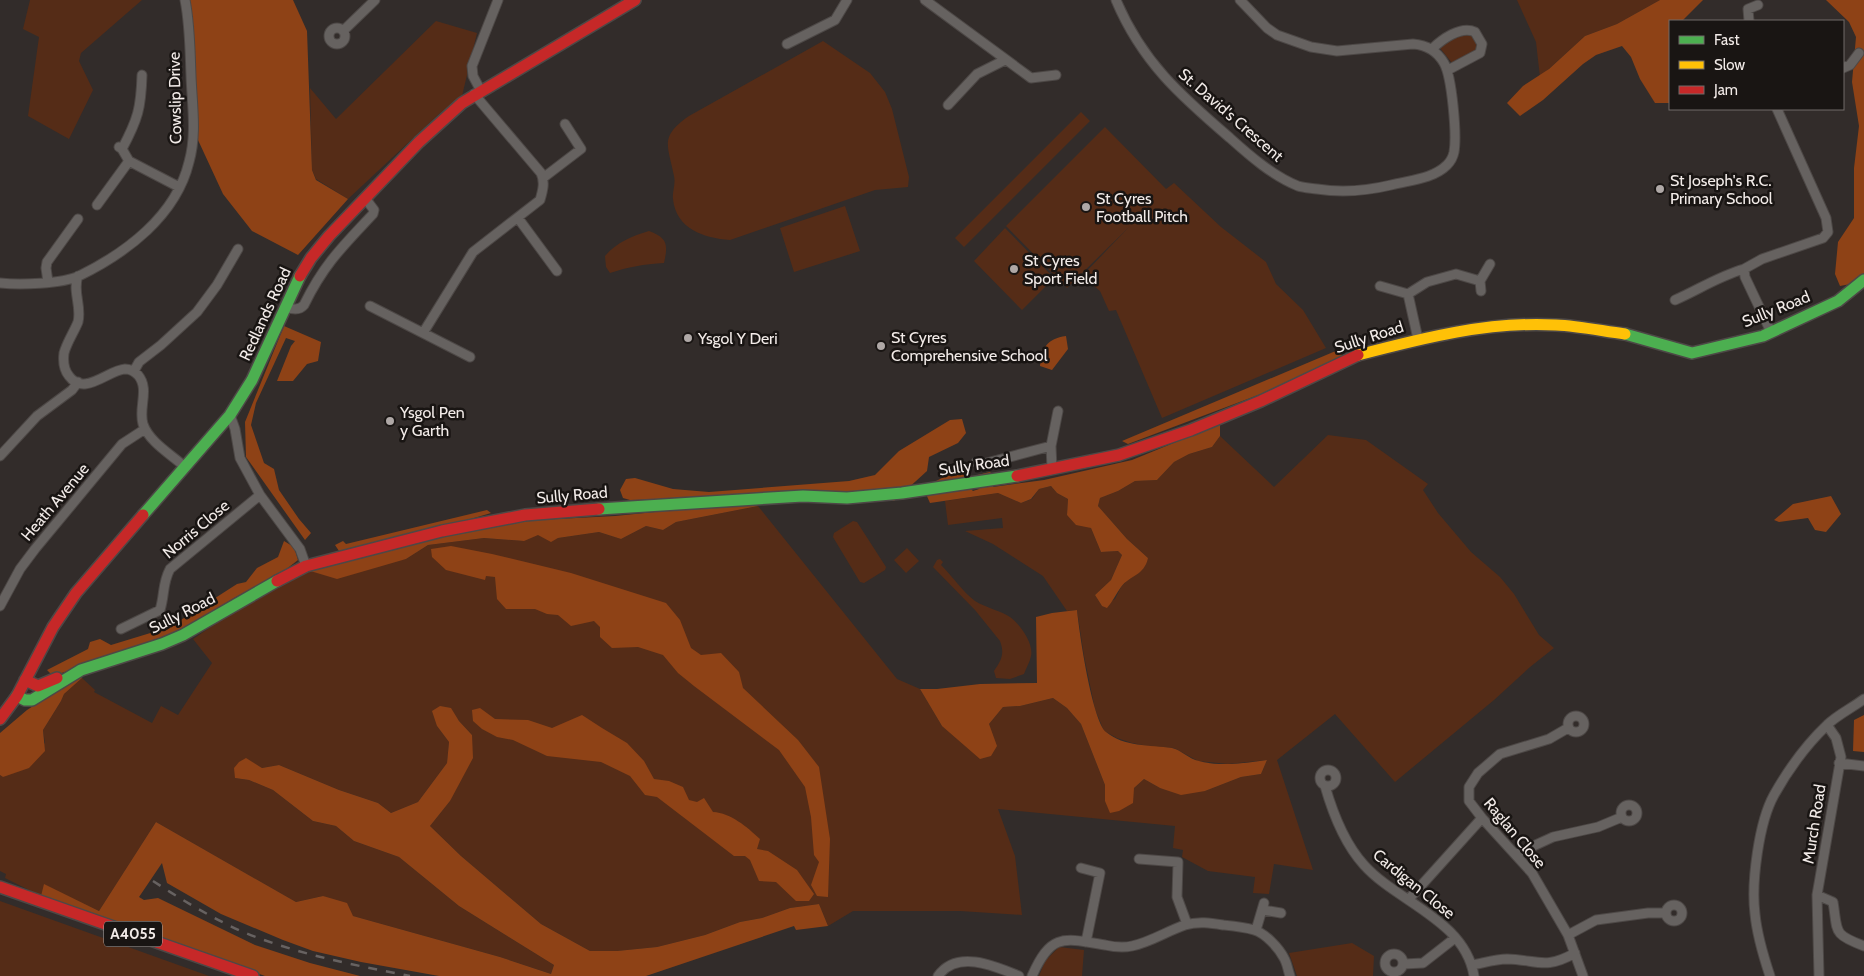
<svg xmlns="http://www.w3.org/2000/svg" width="1864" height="976" viewBox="0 0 1864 976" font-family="Cabin,sans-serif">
  <rect width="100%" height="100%" fill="#322c2a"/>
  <!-- green -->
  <path fill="#552c17" d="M 30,0 L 142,0 L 81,53 L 79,61 L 93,90 L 69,139 L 28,116 L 39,37 L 23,29 Z
    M 1517,0 L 1660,0 L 1617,24 L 1585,36 L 1540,77 L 1536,42 Z
    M 436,21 L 477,33 L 462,96 L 439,114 L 348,199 L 316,179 L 312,170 L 310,88 L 336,119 Z
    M 1468,34 L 1472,35 L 1477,43 L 1476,50 L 1452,63 L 1440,48 L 1440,47 L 1453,38 Z
    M 823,41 L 870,73 L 885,92 L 892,109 L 909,177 L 908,187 L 875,190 L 730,240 C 704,238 676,229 673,199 C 672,192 676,184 674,176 C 668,145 659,137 689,116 Z
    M 1081,112 L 1090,121 L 964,247 L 955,238 Z
    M 1105,127 L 1166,189 L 1174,183 L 1221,227 L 1266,262 L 1276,284 L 1303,310 L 1326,348 L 1162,418 L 1116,310 L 1109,311 L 1100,291 L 1082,276 L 1130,226 L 1067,288 L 1006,226 Z
    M 845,206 L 860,251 L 794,272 L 780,228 Z
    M 1005,228 L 1054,278 L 1022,310 L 974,261 Z
    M 649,231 C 668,238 668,245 664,263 C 644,264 628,267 610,273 L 606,267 L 605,256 C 617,242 632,236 649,231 Z
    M 1328,435 L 1366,440 L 1428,484 L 1423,490 L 1438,513 L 1471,552 L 1500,577 L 1514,594 L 1539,635 L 1554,648 L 1530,667 L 1494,700 L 1395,782 L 1335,714 L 1277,760 L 1313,870 L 1274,864 L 1269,894 L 1253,893 L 1255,877 L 1208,871 L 1182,857 L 1183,850 L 1173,848 L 1175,826 L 998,809 L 1015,856 L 1022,915 L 960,911 L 853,911 L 828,926 L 819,904 L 790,908 L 762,918 L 740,922 L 705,935 L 657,947 L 617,951 L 590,951 L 541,924 L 461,856 L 430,826 L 450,801 L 472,735 L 459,721 L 450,708 L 437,726 L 449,742 L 447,763 L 418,802 L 391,813 L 378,803 L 339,790 L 279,765 L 262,768 L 246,759 L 235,778 L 249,780 L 273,790 L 313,821 L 336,826 L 354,841 L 399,857 L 459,906 L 554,965 L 551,974 L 500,957 L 353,916 L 323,896 L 296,902 L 156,822 L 99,911 L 45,885 L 41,896 L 5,878 L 6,874 L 0,871 L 0,775 L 3,777 L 45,743 L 43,730 L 61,701 L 64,694 L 82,678 L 95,690 L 94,692 L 152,723 L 161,706 L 178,715 L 212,663 L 193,639 L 215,624 L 307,570 L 406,559 L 428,545 L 484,538 L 523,541 L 538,534 L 551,541 L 558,538 L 599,532 L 621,539 L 646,526 L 663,530 L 676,522 L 758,506 L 897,679 L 920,689 L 942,726 L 989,724 L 1003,707 L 1020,706 L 1053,698 L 1067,708 L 1081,724 L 1105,785 L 1105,801 L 1134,788 L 1144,779 L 1160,788 L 1205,791 L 1241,777 L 1261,774 L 1267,760 L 1228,764 L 1198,761 L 1174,748 L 1153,747 L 1132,743 L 1117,738 L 1104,731 L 1095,709 L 1084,656 L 1077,610 L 1067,611 L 1043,576 L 993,544 L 965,531 L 1003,528 L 1002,518 L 948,525 L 945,501 L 998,493 L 1021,503 L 1032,499 L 1039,489 L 1051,486 L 1057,493 L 1068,499 L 1067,515 L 1091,528 L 1101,552 L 1118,551 L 1122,555 L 1111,580 L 1095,595 L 1102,606 L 1115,599 L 1121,587 L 1148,558 L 1127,539 L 1098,506 L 1100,498 L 1118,491 L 1135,481 L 1157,480 L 1174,462 L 1189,454 L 1212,447 L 1220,436 L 1274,487 Z
    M 853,521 L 857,522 L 886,567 L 885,570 L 864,583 L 860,582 L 833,537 L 834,533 Z
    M 907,548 L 919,561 L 906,573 L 894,560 Z
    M 940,559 L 943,562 L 941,565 C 952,576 963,592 975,601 C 986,608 1002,611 1010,617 C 1020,624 1034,644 1031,656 C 1030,662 1026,668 1024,674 L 1010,679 L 996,678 L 994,671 C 1001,661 1005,654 1000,641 L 975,610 L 933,567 L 937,560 Z
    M 0,901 L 209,976 L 0,976 Z
    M 1352,943 L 1374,956 L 1373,976 L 1297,976 L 1289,953 Z
    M 1059,947 L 1084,950 L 1082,976 L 1039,976 L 1045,961 Z"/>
  <!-- forest -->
  <path fill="#8e4216" d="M 188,0 L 293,0 L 307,31 L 312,170 L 316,180 L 348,199 L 298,255 L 252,231 L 223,194 L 198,140 L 194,50 Z
    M 1660,0 L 1703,0 L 1682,21 L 1670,21 L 1669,38 L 1670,103 L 1655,103 L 1640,79 L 1631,57 L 1622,46 L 1596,55 L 1583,64 L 1543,100 L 1520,116 L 1507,103 L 1523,86 L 1549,69 L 1585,36 L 1617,24 Z
    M 1826,0 L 1864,0 L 1864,275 L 1861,282 L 1840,286 L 1835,274 L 1838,242 L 1854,218 L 1854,168 L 1859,126 L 1852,82 L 1856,37 L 1849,22 Z
    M 284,326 L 321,342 L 318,361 L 307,364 L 293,381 L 277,381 L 291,346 L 295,341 L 286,338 L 256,403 L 251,425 L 264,463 L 274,469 L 279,490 L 299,519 L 311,533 L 305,540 L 246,457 L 245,422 Z
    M 1066,336 L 1068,349 L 1052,370 L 1040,366 C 1042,347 1047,339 1066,336 Z
    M 1338,350 L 1343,356 L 1269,391 L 1128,444 L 1122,441 Z
    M 962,419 L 966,433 L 958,443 L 929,457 L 927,471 L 894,501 L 858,496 L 630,500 L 623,498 L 620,490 L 626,479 L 635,478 L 673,489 L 709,492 L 849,481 L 875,475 L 899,451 L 950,420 Z
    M 1220,424 L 1220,436 L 1212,447 L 1189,454 L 1174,462 L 1157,480 L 1135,481 L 1118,491 L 1100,498 L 1098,506 L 1127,539 L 1148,558 C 1144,576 1130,575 1121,587 C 1116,594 1113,601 1107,608 L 1102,606 L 1095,595 L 1111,580 L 1122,555 L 1118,551 L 1101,552 L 1091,528 L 1076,525 L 1067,515 L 1068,499 L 1057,493 L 1051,486 L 1039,489 L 1031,499 L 1021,503 L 998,493 L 930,503 L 926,494 L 937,490 L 936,481 L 948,475 L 963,474 L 968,477 L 967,485 L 973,491 L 979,489 L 973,482 L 977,475 L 990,472 L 996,478 L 993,487 L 1044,480 L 1132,460 Z
    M 1831,496 L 1841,514 L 1826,532 L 1815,530 L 1808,518 L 1779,522 L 1774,520 L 1793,504 Z
    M 734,504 L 758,506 L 676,522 L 663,530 L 646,526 L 621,539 L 599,532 L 558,538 L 551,542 L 538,535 L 524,541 L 484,538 L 428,545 L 406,559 L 337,579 L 307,570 L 498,522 L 615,516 Z
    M 487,510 L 491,513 L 437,529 L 339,551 L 335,545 L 343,541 L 346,544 Z
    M 284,541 L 294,547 L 298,560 L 280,574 L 234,598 L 177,633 L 53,676 L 47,670 L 88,649 L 90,642 L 100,639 L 111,645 L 170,627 L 237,584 L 246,582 L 257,568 L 278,557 Z
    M 451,546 L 492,554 L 571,573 L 666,603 L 680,620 L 691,648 L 701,655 L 721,653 L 739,672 L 743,688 L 798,740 L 819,767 L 830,839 L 828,897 L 817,896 L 811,885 L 819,862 L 814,855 L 811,817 L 805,787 L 779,750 L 694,686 L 678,673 L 663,655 L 638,647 L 612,648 L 600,637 L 600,627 L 594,621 L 571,626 L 558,615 L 547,614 L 535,609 L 506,609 L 497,599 L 495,577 L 486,576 L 485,580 L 446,570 L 432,557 L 431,549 Z
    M 1077,610 C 1079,631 1092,720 1106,732 C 1124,747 1150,745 1172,748 C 1181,750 1189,759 1199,761 C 1221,767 1245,763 1267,760 L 1261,774 L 1241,777 L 1205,791 L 1181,795 L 1160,788 L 1144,779 L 1134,788 L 1133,803 L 1119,811 L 1110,813 L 1105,801 L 1105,785 L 1081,724 L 1067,708 L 1053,698 L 1020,706 L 1003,707 L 989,724 L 997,746 L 991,756 L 980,759 L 942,726 L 920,689 L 937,689 L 980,684 L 1037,683 L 1036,617 L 1052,613 Z
    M 80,676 L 82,678 L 64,694 L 61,701 L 43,730 L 45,751 L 29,768 L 3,777 L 0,775 L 0,733 L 27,710 Z
    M 440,706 L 451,708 L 459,721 L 472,735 L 473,758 L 450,801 L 430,826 L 461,856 L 541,924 L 590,951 L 617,951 L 657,947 L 705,935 L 740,922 L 762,918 L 790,908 L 819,904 L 828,926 L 796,930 L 794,926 L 646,976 L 439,976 L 361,962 L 313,951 L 283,940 L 221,914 L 167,883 L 162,863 L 139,897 L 144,900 L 158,898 L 255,945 L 310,963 L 360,976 L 265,976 L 41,896 L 44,884 L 99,911 L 156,822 L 296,902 L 323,896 L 347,903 L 353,916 L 500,957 L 551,974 L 554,965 L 459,906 L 399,857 L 354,841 L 336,826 L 313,821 L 273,790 L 249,780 L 235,778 L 234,768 L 239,762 L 246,758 L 262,768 L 279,765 L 339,790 L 378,803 L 391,813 L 418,802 L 447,763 L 449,742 L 437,726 L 432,711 Z
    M 480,708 L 495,719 L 528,720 L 552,728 L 582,715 L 602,728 L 627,743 L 644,761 L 654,779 L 669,781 L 683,787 L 689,800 L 697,802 L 704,798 L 713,812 C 731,813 747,827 760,839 L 757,849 L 768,851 L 797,870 L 814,894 L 809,901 L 796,901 L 776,882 L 759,881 L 750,860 L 745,856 L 734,856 L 657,797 L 645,795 L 630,776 L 601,762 L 547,756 L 513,740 L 497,737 L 482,729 L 473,721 L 472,710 Z
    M 1864,715 L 1864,752 L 1853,751 L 1854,720 Z"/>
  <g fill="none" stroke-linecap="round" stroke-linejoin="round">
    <!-- street casing -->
    <g stroke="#4d4846" stroke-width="11">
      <path id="street" d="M 925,0 L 1031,78 L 1056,75
        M 1116,0 C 1142,62 1181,96 1230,138 C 1250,156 1273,176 1298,186 C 1304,188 1311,188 1317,189 C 1343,193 1366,191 1391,185 C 1410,180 1433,179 1447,165 C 1451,161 1453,157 1454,152 C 1457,135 1452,77 1444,63 C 1437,51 1427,45 1413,44 L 1337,51 L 1311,47 L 1277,35 L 1267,28 L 1240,0
        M 1749,21 L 1748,9 L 1758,5
        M329 36a8 8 0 1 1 16 0a8 8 0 1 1-16 0Z
        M 343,31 L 375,0
        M 787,44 L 835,20 L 847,0
        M 1432,49 C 1441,40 1461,25 1475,32 L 1482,44 L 1480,53 L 1448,70
        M 1843,68 L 1850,65 L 1859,53
        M 481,91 L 473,76 L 472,66 L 498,0
        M 948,105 L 977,74 L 1005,60
        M 119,147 L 122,149 L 129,161 L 179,187
        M 122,149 C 138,119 141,108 142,75
        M 543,178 L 581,149 L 565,124
        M 97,205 L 129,161
        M 518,218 L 557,271
        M 78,276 C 72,291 82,306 78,322 C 74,332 67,342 64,353 C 63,361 64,370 69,376 C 84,397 108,370 125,369 C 130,369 135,372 138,375 C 150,389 138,408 143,424 C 149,442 172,455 185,467
        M 1480,281 L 1490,264
        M 48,282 L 46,268 L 47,262 L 78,219
        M 0,283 C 19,285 62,284 79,276 C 126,253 176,216 189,162 C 197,134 192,104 191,76 C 190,51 190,25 185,0
        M 1380,286 L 1408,294 L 1418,339
        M 1408,294 L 1427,282 L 1456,274 L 1480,281 L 1481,291
        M 1675,300 C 1698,290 1719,276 1744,269
        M 370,306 L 470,357
        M 285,307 C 292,309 299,311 304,305 C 324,264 343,246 373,214 L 374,210 L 365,198
        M 1771,332 L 1745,277 L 1744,269 L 1762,259 L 1823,238 L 1828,232 L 1826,218 L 1777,109
        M 423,333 L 473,252 L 540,200 C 543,190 545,182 541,173 L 474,94
        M 134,371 L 139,362 L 161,345 L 197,312 L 217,285 L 238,249
        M 230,415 L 235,429 L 240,458 L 260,495 L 300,549 L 306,566
        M 0,456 L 37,416 L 72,390 L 78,382
        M 976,462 L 983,464 L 1051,446
        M 1052,469 L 1051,446 L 1058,411
        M 0,606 L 20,569 L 35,549 L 122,444 L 145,429
        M 121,629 L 160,610 C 165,594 162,584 170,569 L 260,495
        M1568 724a8 8 0 1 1 16 0a8 8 0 1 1-16 0Z
        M 1568,728 L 1549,739 L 1500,754 L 1478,773 L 1469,787 L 1469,801 L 1482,818 L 1532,873 L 1568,935 L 1583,976
        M 1839,763 L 1864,766
        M1320 778a8 8 0 1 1 16 0a8 8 0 1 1-16 0Z
        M 1325,786 C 1333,814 1344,843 1364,865 C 1397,902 1465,920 1474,976
        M1621 813a8 8 0 1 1 16 0a8 8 0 1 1-16 0Z
        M 1516,854 L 1553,837 L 1598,827 L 1622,817
        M 1139,859 L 1178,862 L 1177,897 L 1187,924
        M 1081,868 L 1100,873 L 1086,942
        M 1817,895 L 1833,902 C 1838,932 1832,934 1864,946
        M 1409,899 L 1482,818
        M1666 913a8 8 0 1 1 16 0a8 8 0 1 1-16 0Z
        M 1263,910 L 1281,913
        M 1256,930 L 1264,903
        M 1568,935 L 1596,920 L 1648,913 L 1665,913
        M1385 963a9 9 0 1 1 18 0a9 9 0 1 1-18 0Z
        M 1404,964 L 1423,963 L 1455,938
        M 1472,965 C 1483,963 1496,959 1507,959 C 1538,960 1545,970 1575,953
        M 938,976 C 957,949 995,966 1019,976
        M 1032,976 C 1051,933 1063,938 1105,945 C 1114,947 1123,948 1132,946 C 1151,942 1167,931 1185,925 C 1198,921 1211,923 1223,925 C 1233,926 1244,927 1254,930 C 1265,933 1279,948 1284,958 C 1287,963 1288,970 1290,976
        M 1770,976 C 1763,955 1757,935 1755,914 C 1751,882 1759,822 1774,795 C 1788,770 1806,745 1827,725 C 1837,715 1852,708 1864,699
        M 1819,976 L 1817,895 L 1841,757 L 1836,738 L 1827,725"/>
    </g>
    <!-- fast casing -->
    <g stroke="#4d4846" stroke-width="14">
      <path id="fast" d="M 1625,334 L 1692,353 L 1763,336 L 1838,301 L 1864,280
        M 599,509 L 803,496 L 847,498 L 902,493 L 1017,476
        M 143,515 L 230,415 L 252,380 L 300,276
        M 17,696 L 25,700 L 32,700 L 81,670 L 162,644 L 183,635 L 277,581"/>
    </g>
    <!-- slow casing -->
    <g stroke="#4d4846" stroke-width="14">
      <path id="slow" d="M 1358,355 C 1423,338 1489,321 1556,325 C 1579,326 1602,331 1625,334"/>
    </g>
    <!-- jam casing -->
    <g stroke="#4d4846" stroke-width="14">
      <path id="jam" d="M 300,276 L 311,258 L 329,236 L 419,142 L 462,103 L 635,0
        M 1017,476 L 1119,455 L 1191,430 L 1261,401 L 1358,355
        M 277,581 L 306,566 L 442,531 L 525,515 L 599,509
        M 25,680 L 38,686 L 57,678
        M 0,719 L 17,696 L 53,627 L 76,593 L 143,515
        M 0,887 L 253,976"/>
    </g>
    <!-- street -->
    <use href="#street" stroke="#666260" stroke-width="9"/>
    <!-- fast -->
    <use href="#fast" stroke="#4caf50" stroke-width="11"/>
    <!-- slow -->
    <use href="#slow" stroke="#ffc107" stroke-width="11"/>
    <!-- jam -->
    <use href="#jam" stroke="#c62828" stroke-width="11"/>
    <!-- rail -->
    <path stroke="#676261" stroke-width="2.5" stroke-dasharray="9 9" stroke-linecap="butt" d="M 153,881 C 182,900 212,918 243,932 C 297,954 353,965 410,976"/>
  </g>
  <!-- markers -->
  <g fill="#afa8a6" stroke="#191513" stroke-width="2">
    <circle cx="1660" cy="189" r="5"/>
    <circle cx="1086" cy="207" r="5"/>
    <circle cx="1014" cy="269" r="5"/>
    <circle cx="688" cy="338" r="5"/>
    <circle cx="881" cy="346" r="5"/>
    <circle cx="390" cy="421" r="5"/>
  </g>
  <g text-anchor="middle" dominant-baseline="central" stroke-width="5" stroke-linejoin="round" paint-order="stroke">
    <!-- shield labels -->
    <rect fill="#191513" stroke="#b1aba8" stroke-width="1" x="104" y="921.5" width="58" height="25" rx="4"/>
    <g font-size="15" font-weight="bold" fill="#f2ebe8">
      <text x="133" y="934">A4055</text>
    </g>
    <!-- street labels -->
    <g font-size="16" fill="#f2ebe8" stroke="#191513">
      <text transform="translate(175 98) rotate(-91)">Cowslip Drive</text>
      <text transform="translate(1231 115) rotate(41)">St. David's Crescent</text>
      <text transform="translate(1776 309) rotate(-22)">Sully Road</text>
      <text transform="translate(265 314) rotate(-65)">Redlands Road</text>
      <text transform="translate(1369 337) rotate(-18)">Sully Road</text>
      <text transform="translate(974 465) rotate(-8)">Sully Road</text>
      <text transform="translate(572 495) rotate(-5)">Sully Road</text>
      <text transform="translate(55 502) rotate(-50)">Heath Avenue</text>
      <text transform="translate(196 529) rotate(-40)">Norris Close</text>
      <text transform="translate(182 613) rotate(-27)">Sully Road</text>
      <text transform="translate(1814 824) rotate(-81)">Murch Road</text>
      <text transform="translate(1515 833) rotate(50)">Raglan Close</text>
      <text transform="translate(1414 884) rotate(39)">Cardigan Close</text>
    </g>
    <!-- poi labels -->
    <g font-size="16" fill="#f2ebe8" stroke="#191513" text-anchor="start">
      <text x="1670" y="180">St Joseph's R.C.<tspan x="1670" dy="18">Primary School</tspan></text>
      <text x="1096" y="198">St Cyres<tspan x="1096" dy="18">Football Pitch</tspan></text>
      <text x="1024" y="260">St Cyres<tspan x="1024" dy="18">Sport Field</tspan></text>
      <text x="891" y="337">St Cyres<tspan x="891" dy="18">Comprehensive School</tspan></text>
      <text x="698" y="338">Ysgol Y Deri</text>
      <text x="400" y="412">Ysgol Pen<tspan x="400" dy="18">y Garth</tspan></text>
    </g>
  </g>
  <!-- legend -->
  <rect x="1669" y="20" width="175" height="90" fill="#191513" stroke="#706b68"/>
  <rect x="1679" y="36" width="25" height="8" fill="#4caf50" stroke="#706b68"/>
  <text x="1714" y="45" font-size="15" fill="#f2ebe8">Fast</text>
  <rect x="1679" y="61" width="25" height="8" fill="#ffc107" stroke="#706b68"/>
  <text x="1714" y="70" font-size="15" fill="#f2ebe8">Slow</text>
  <rect x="1679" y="86" width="25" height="8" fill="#c62828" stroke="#706b68"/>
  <text x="1714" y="95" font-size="15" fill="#f2ebe8">Jam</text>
</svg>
